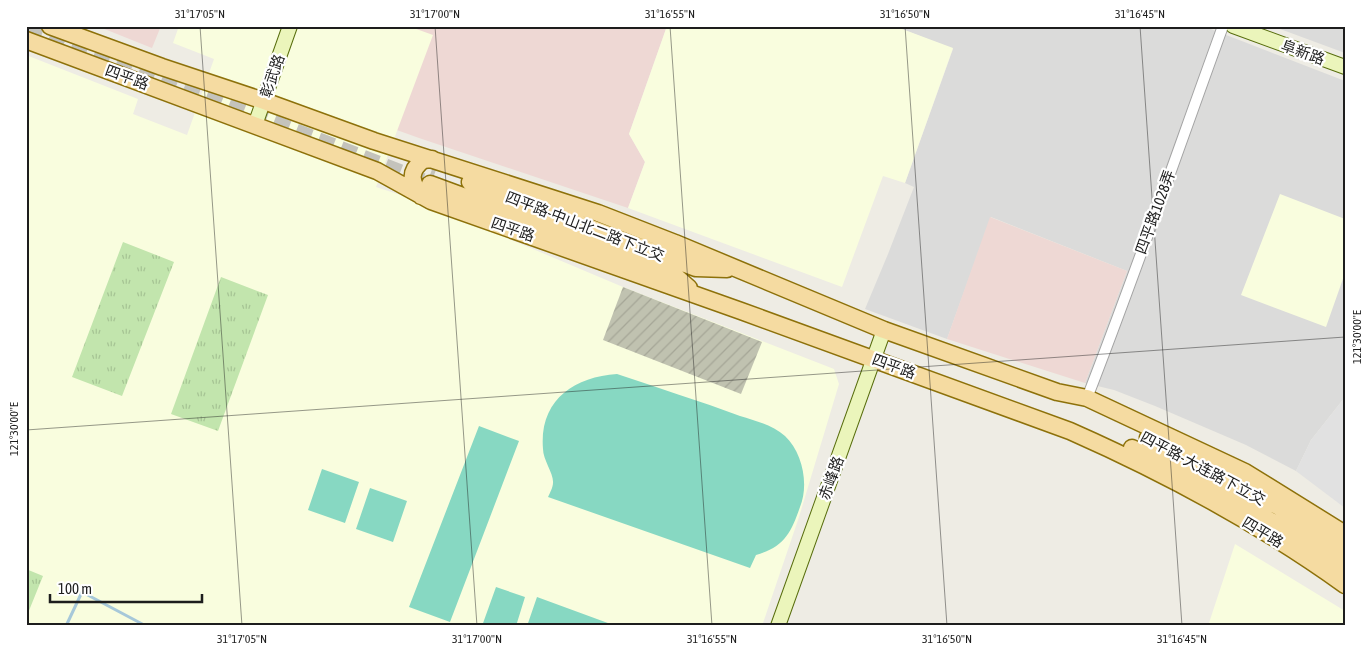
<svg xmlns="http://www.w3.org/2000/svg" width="1371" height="652" viewBox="0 0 1371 652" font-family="'Asap Condensed','Noto Sans SC',sans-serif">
  <defs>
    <pattern id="construction-furrows" width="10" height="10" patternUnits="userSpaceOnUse" patternTransform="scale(1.25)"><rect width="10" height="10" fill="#c0c2b0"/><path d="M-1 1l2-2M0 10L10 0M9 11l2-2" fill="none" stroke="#a5a697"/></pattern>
    <pattern id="grass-tufts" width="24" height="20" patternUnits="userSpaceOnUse" patternTransform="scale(1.25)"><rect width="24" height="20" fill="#c2e5ad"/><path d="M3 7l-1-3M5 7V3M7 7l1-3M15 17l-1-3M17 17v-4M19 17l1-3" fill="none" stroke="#a6c494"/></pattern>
  </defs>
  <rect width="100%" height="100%" fill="#eeece4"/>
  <!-- residential -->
  <path fill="#dbdbda" d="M 903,26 L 1203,26 L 1345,81 L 1345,397 L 1311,440 L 1296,471 L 1246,445 L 1155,406 L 1114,390 L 1085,383 L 1127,271 L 991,217 L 947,339 L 865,309 L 888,254 L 914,187 L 905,183 L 953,49 L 902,29 Z
    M 1272,26 L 1345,26 L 1345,53 Z"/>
  <!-- commercial -->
  <path fill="#eed8d4" d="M 97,26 L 161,26 L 152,48 Z
    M 302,26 L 667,26 L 629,134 L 645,162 L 628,208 L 419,138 L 280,88 Z
    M 990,217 L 1127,271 L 1085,383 L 947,339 Z"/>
  <!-- education -->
  <path fill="#f9fdde" d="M 179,26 L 408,26 L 433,35 L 376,187 L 419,201 L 623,287 L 834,369 L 839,384 L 799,517 L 762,626 L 26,626 L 26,55 L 138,99 L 133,114 L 187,135 L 214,59 L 173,43 Z
    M 667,26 L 903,26 L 902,29 L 953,48 L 905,183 L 883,176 L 842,287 L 628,208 L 645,162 L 629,134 Z
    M 1280,194 L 1345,219 L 1345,273 L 1326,327 L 1241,295 Z
    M 1235,544 L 1345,611 L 1345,626 L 1208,626 Z"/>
  <!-- construction -->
  <path fill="url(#construction-furrows)" d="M 623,287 L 762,342 L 741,394 L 603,340 Z"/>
  <!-- grass -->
  <path fill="url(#grass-tufts)" d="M 123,242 L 174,262 L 122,396 L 72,377 Z
    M 221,277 L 268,295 L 218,431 L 171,414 Z
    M 26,569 L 43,576 L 26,618 Z"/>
  <!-- pitch -->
  <path fill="#87d8c2" d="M 617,374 C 658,388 700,401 740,416 C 756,421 773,425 785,436 C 803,453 809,485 800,507 C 791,533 784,547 756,555 L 750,568 L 548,497 C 550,493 553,487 553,483 C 554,474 543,460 543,449 C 539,401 573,377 617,374 Z
    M 479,426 L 519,441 L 450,622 L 409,607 Z
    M 322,469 L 359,482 L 345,523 L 308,510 Z
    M 370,488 L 407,501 L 393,542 L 356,529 Z
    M 496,587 L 525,597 L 516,626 L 482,626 Z
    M 537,597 L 616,626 L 527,626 Z"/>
  <!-- parking -->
  <path fill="#e1e1e1" d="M 1345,397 L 1345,508 L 1296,471 L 1311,440 Z"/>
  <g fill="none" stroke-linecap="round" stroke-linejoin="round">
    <!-- stream -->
    <path stroke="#a7c8d9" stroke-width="3" d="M 66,626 L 82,592 L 146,626"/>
    <!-- primary-tunnel -->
    <path stroke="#c4c3bc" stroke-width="16" stroke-dasharray="16 8" stroke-linecap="butt" d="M 26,31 L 218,101 L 430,184
      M 410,160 L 436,170"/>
    <!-- street casing -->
    <g stroke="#a4a4a4" stroke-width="12">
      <path id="street" d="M 1087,398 C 1135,275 1178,150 1223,26"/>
    </g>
    <!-- secondary casing -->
    <g stroke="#576d0c" stroke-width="16">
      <path id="secondary" d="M 1233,26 L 1345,67
        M 255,125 L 290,26
        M 778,626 L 884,330"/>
    </g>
    <!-- primary casing -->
    <g stroke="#8d710a" stroke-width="19">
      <path id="primary" d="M 50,26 L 162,67 L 264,101 L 374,141 L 598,213 L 675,243 L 884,330 L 1057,392 L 1087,398 L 1245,472 L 1345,534
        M 26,40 L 377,171 L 431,201 L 741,311 L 1070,431 C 1165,473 1260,524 1345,585
        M 470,182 L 696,268 L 727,269
        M 430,184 L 672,273 L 689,288
        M 421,196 C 411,182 408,172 423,160 L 432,159
        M 1148,438 L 1279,507 L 1345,551
        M 1132,448 C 1177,469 1220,492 1264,517 C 1291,533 1319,549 1345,568"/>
    </g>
    <!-- street -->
    <use href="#street" stroke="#fff" stroke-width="10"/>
    <!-- secondary -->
    <use href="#secondary" stroke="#ebf5bb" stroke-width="14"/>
    <!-- primary -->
    <use href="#primary" stroke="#f5dba1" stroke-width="16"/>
  </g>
  <!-- ticks -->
  <path fill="none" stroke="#1d1d1d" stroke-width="1" stroke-opacity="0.45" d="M 200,26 L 242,626M 435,26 L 477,626M 670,26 L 712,626M 905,26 L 947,626M 1140,26 L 1182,626M 26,430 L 1345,337"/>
  <g text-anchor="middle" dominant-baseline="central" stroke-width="4.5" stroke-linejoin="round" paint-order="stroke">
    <!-- street labels -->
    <g font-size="15" fill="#1d1d1d" stroke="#fff">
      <text transform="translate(1303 52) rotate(20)">阜新路</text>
      <text transform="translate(272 76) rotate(-71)">彰武路</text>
      <text transform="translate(127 77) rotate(20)">四平路</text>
      <text transform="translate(1155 212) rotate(-70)">四平路1028弄</text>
      <text transform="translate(585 226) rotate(21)">四平路-中山北二路下立交</text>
      <text transform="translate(513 229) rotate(19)">四平路</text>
      <text transform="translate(894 366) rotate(20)">四平路</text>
      <text transform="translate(1203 468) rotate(28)">四平路-大连路下立交</text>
      <text transform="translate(831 478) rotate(-70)">赤峰路</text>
      <text transform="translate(1263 532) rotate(31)">四平路</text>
    </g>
  </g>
  <!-- border -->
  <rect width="1371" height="652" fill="none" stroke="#ffffff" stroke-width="55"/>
  <!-- scale -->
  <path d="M50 594v8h152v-8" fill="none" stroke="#1d1d1d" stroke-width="2.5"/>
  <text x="58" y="594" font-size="15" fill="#1d1d1d" stroke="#ffffff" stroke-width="4" paint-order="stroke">100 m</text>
  <rect x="28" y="28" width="1316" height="596" fill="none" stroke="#1d1d1d" stroke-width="2"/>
  <g font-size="12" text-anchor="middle" fill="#1d1d1d">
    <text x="200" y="18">31°17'05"N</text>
    <text x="435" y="18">31°17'00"N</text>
    <text x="670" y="18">31°16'55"N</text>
    <text x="905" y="18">31°16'50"N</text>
    <text x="1140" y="18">31°16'45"N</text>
    <text transform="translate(1357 337) rotate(-90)" y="4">121°30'00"E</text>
    <text transform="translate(14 429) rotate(-90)" y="4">121°30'00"E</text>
    <text x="242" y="643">31°17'05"N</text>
    <text x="477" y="643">31°17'00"N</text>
    <text x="712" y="643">31°16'55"N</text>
    <text x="947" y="643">31°16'50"N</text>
    <text x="1182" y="643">31°16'45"N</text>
  </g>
</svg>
